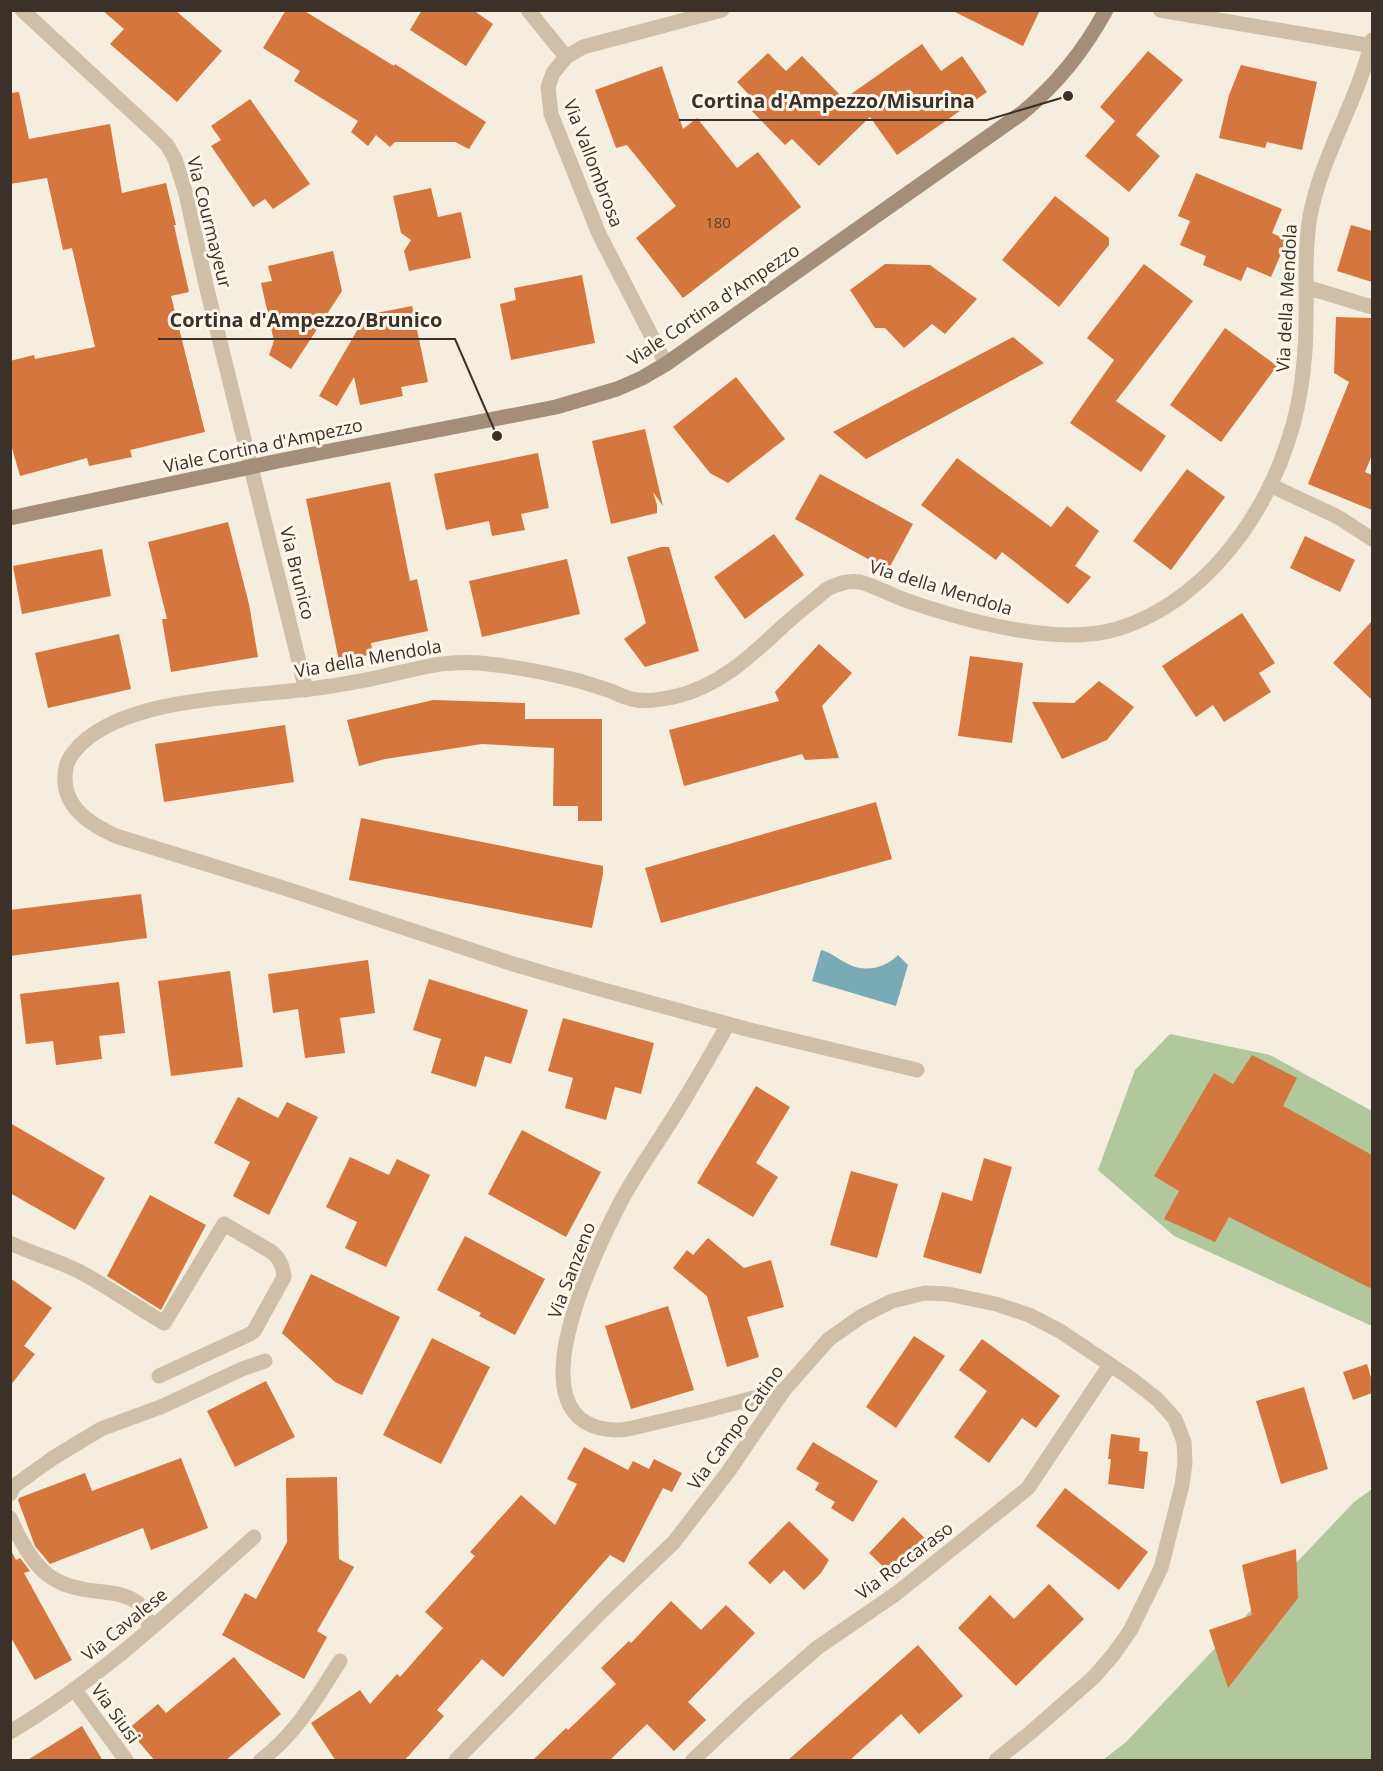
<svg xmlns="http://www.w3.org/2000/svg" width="1383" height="1771" viewBox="0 0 1383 1771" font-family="'Open Sans',sans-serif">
  <rect width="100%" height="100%" fill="#f5eddd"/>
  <!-- green -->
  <path fill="#b2c79b" d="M 1170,1034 L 1270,1055 L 1372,1111 L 1372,1326 L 1174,1236 L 1098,1170 L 1135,1070 Z
    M 1372,1489 L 1372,1760 L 1103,1760 L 1126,1742 L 1354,1502 Z"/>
  <!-- water -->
  <path fill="#79abb6" d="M 821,950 C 832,953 838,959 848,964 C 865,973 885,968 898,955 L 908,965 L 896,1006 L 812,981 Z"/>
  <!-- building -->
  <path fill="#d4763d" d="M 102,10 L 175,10 L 222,51 L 177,102 L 110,44 L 124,29 Z
    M 286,10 L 303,10 L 394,66 L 395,64 L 486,122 L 469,149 L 455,142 L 395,142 L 390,147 L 376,135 L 368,146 L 351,132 L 358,121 L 294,81 L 300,71 L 263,48 Z
    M 422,10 L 473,10 L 493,24 L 466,66 L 410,30 Z
    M 951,10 L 1040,10 L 1023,46 Z
    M 922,44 L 941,71 L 962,56 L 987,92 L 897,155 L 870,117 L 819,166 L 792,139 L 785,145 L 746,105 L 753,99 L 737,82 L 768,53 L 786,71 L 802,56 L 844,99 Z
    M 1148,51 L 1183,80 L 1136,135 L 1160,156 L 1129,192 L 1085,156 L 1115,121 L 1100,107 Z
    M 1241,65 L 1317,82 L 1302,150 L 1267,142 L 1265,148 L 1219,138 L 1229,95 Z
    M 662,66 L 683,129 L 697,118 L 737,168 L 758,152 L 801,207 L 683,298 L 636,238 L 676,206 L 627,145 L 616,148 L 595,90 Z
    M 19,92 L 29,139 L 110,124 L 122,193 L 166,183 L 176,225 L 174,225 L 189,292 L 171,296 L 205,432 L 130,450 L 132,457 L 89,466 L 87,458 L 20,476 L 10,441 L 10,361 L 34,355 L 35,359 L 95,347 L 72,248 L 63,250 L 47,178 L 10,184 L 10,93 Z
    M 250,99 L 310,184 L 273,209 L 265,199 L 253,207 L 211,146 L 221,140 L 211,126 Z
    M 1196,173 L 1282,209 L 1272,233 L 1287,240 L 1271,277 L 1247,267 L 1241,281 L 1203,265 L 1206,256 L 1180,245 L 1190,221 L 1178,216 Z
    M 431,188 L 438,217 L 461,212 L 471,258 L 409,271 L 404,251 L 411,240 L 401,233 L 393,196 Z
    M 1055,196 L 1109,238 L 1109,245 L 1059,307 L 1002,260 Z
    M 1351,225 L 1372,231 L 1372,282 L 1337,271 Z
    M 333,251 L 342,291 L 291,369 L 269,355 L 274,341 L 261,283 L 272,281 L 268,266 Z
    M 885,264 L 930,265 L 977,299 L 945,334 L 932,324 L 904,348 L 885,328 L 875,328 L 850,290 Z
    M 1144,264 L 1193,301 L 1116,401 L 1166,436 L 1141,472 L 1070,423 L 1114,360 L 1087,338 Z
    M 582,275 L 595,343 L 511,360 L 500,304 L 516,300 L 514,288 Z
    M 412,306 L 428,382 L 401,387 L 403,396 L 360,405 L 354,377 L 337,406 L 319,396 L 366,315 Z
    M 1336,317 L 1372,318 L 1372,455 L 1365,472 L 1372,475 L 1372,510 L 1308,484 L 1349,382 L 1334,373 Z
    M 1225,328 L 1277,366 L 1221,442 L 1170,405 Z
    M 1013,337 L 1044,363 L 866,459 L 833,432 Z
    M 736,377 L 785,439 L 728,483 L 710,473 L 673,427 Z
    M 645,429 L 663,506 L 653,492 L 657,505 L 657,513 L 611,524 L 592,441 Z
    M 538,453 L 549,508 L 521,514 L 525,530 L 492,536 L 489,521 L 446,530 L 434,474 Z
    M 957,458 L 1051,527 L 1067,506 L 1099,531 L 1075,566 L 1091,577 L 1068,604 L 1002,552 L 996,560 L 921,505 Z
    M 1187,469 L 1225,497 L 1171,570 L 1133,541 Z
    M 820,474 L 913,524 L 888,570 L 795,519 Z
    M 390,482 L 410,581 L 417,579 L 428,631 L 371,643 L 373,654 L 339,661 L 306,499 Z
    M 228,522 L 249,604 L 258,657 L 171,672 L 162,619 L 167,619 L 148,542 Z
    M 774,534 L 804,575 L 745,619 L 714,577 Z
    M 1305,536 L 1355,560 L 1340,592 L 1290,568 Z
    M 661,547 L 669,547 L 699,651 L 645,667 L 624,639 L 646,623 L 627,557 Z
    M 102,549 L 111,596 L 22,614 L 13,566 Z
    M 567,559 L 580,614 L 482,637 L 469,581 Z
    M 1242,613 L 1275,663 L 1259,673 L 1271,692 L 1224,722 L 1213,705 L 1196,717 L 1162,666 Z
    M 1372,621 L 1372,700 L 1333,663 Z
    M 119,634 L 131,689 L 48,708 L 35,653 Z
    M 819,644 L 852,673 L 822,706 L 839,758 L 805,760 L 802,754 L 684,786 L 669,730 L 779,701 L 775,692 Z
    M 970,656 L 1023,663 L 1012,743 L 958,736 Z
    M 1099,681 L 1134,707 L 1107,740 L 1062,759 L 1032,702 L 1074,703 Z
    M 433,700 L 525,703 L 525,719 L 602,719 L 602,821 L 578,821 L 578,806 L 553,806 L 554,748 L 482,744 L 385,759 L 359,766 L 347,720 Z
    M 285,725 L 294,782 L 164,802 L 155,744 Z
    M 876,802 L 892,859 L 661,923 L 645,868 Z
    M 361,818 L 603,866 L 603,874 L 592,928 L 349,880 Z
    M 141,894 L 147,938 L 10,956 L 10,910 Z
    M 368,960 L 375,1013 L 340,1018 L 345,1053 L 305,1058 L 298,1009 L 273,1013 L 268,974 Z
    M 230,971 L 243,1067 L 171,1076 L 158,981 Z
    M 429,979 L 528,1010 L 511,1064 L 485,1056 L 476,1087 L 431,1073 L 441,1039 L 413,1030 Z
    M 119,982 L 125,1033 L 99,1036 L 102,1059 L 56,1065 L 53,1041 L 26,1044 L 20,994 Z
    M 563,1018 L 654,1043 L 641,1094 L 615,1087 L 606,1120 L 565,1108 L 573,1078 L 548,1071 Z
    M 1252,1055 L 1297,1078 L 1283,1106 L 1372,1155 L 1372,1289 L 1229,1217 L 1215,1242 L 1164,1219 L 1179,1191 L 1154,1176 L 1214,1073 L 1233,1084 Z
    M 756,1086 L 790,1107 L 756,1163 L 778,1177 L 753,1217 L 697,1183 Z
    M 238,1097 L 278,1118 L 287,1102 L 318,1117 L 269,1215 L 233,1196 L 250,1162 L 214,1143 Z
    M 10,1123 L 105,1178 L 75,1230 L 10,1193 Z
    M 522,1130 L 601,1172 L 566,1237 L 488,1194 Z
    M 350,1157 L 389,1175 L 397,1159 L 430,1175 L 386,1267 L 345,1248 L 357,1222 L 326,1207 Z
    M 984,1158 L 1012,1167 L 981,1274 L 923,1257 L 942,1192 L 972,1201 Z
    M 851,1171 L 898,1184 L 877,1258 L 830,1245 Z
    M 150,1195 L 206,1225 L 161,1310 L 107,1276 Z
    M 465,1236 L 545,1279 L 515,1335 L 479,1316 L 481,1313 L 437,1290 Z
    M 708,1238 L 744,1268 L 771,1260 L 784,1307 L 747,1317 L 759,1357 L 727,1367 L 707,1296 L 673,1268 L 687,1250 L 693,1255 Z
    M 311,1274 L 400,1317 L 362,1395 L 335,1382 L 282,1333 Z
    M 10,1278 L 52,1308 L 24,1346 L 35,1354 L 10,1386 Z
    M 668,1306 L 694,1390 L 631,1409 L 605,1326 Z
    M 914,1336 L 945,1356 L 896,1428 L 866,1407 Z
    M 432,1338 L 490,1367 L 441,1464 L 383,1435 Z
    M 982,1339 L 1060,1396 L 1036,1428 L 1022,1418 L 989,1463 L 954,1437 L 987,1391 L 959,1370 Z
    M 1367,1364 L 1372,1381 L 1372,1393 L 1353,1400 L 1343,1372 Z
    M 266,1381 L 295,1437 L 235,1467 L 207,1411 Z
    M 1304,1387 L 1328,1469 L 1281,1484 L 1256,1401 Z
    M 1111,1434 L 1140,1438 L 1139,1451 L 1148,1452 L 1144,1489 L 1108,1484 L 1111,1459 L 1108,1459 Z
    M 813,1442 L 878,1481 L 853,1522 L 831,1508 L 835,1502 L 815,1490 L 819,1483 L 796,1469 Z
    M 584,1447 L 628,1470 L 633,1461 L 649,1469 L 654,1459 L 682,1473 L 672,1492 L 663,1488 L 624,1563 L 610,1555 L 503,1677 L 482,1659 L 437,1710 L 444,1716 L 404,1761 L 336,1761 L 311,1723 L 360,1690 L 370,1704 L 397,1674 L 400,1677 L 443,1628 L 425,1612 L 475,1556 L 470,1552 L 521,1495 L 555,1525 L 577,1484 L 567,1479 Z
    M 181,1458 L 208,1528 L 151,1550 L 143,1528 L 50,1564 L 35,1546 L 18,1500 L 19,1498 L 85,1473 L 92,1491 Z
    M 337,1477 L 339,1559 L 354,1567 L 317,1631 L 327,1637 L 304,1679 L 222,1635 L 245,1593 L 256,1599 L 287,1542 L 286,1478 Z
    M 1065,1488 L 1148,1552 L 1119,1590 L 1036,1526 Z
    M 903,1517 L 930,1543 L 896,1579 L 869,1553 Z
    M 789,1521 L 829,1560 L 821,1573 L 804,1590 L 784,1570 L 770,1584 L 748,1563 Z
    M 10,1549 L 16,1560 L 20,1558 L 30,1571 L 24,1573 L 72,1660 L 35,1680 L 10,1636 Z
    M 1296,1549 L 1298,1598 L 1228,1688 L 1209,1630 L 1252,1615 L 1242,1565 Z
    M 1049,1584 L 1084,1619 L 1016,1686 L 958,1628 L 990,1595 L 1014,1619 Z
    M 671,1601 L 701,1630 L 726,1605 L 755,1633 L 688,1702 L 706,1720 L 674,1751 L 647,1724 L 609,1761 L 532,1761 L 566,1728 L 568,1730 L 616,1684 L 601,1668 L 629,1641 L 631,1643 Z
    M 918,1645 L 963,1696 L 919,1734 L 901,1714 L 849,1761 L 787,1761 Z
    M 234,1657 L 281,1714 L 225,1761 L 155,1761 L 128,1729 L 158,1704 L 166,1713 Z
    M 82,1726 L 103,1761 L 26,1761 Z"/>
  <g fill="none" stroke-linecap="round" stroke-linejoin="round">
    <!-- street -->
    <path stroke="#cfbfa7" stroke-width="15" d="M 22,10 L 154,132 L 167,145 L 175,159 L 186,194 L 206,285 L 306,690
      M 528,10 L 566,57
      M 1160,10 L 1372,46
      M 1306,287 L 1372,307
      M 666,364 L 599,234 L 551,114 L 548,87 L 553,73 L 566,57 L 583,47 L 722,10
      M 1270,485 L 1338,517 L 1372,539
      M 728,1024 C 712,1053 695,1082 678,1110 C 659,1141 637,1171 620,1203 C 597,1248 539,1367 574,1412 C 586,1428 609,1432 628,1429 L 705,1411 L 784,1390
      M 917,1070 L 750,1030 L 589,986 L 513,964 L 287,889 L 116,836 C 87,823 59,804 66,768 C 67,759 74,752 80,745 C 132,694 254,698 324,687 C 344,684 364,681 384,676 C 418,669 443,660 479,663 C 511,666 544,672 575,680 C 587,683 599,687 611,691 C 619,695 627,699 637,700 C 648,702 662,699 673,697 C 717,688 750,657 781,628 C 796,614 812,602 827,589 C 838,584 848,580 860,582 C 876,586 894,597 911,602 C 952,616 995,628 1039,633 C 1064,636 1093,636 1117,629 C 1218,598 1286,488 1301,387 C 1304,366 1306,344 1306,324 C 1307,287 1304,252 1310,216 C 1322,154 1358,101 1372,40
      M 10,1243 C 35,1255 61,1261 84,1274 C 111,1289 137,1307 164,1323 L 224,1224 L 272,1252 C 280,1259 283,1266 284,1277 L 254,1331 L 250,1334 L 159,1376
      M 10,1494 L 14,1486 L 53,1458 L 101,1429 L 163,1406 L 242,1369 L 265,1361
      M 10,1518 C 19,1538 31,1562 48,1575 C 57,1582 71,1587 82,1589 C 100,1593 125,1591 139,1604 C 145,1610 148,1622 150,1629
      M 74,1689 L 126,1760
      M 10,1732 C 100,1679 177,1606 254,1537
      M 261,1760 C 296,1734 317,1697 340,1661
      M 456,1760 L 602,1611 L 674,1542 L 728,1472 L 784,1390 L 829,1339 L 862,1316 L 892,1301 L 925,1293 L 948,1294 L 996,1304 L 1029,1315 L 1060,1331 L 1130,1378 L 1157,1399 L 1175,1419 L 1184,1442 L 1185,1463 L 1182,1485 L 1161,1568 L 1130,1631 L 1113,1655 L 1094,1677 L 1030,1733 L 996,1760
      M 693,1760 L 748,1708 L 817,1648 L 897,1593 L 1028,1488 L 1110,1365"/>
    <!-- secondary -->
    <path stroke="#a48e78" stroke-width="15" d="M 10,518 L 283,460 L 556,407 L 617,389 L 642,378 L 666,364 L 1022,113 C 1056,85 1085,49 1106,10"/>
  </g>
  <g text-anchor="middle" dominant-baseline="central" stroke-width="6" stroke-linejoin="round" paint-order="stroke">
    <!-- number labels -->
    <g font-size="15" fill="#61422e">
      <text x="718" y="222">180</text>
    </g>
    <!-- street labels -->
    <g font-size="18" fill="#3b3129" stroke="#fcf6eb">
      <text transform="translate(594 163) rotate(69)">Via Vallombrosa</text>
      <text transform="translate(210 222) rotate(76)">Via Courmayeur</text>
      <text transform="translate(1286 298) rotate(-87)">Via della Mendola</text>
      <text transform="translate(713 304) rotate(-34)">Viale Cortina d'Ampezzo</text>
      <text transform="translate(263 445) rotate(-12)">Viale Cortina d'Ampezzo</text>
      <text transform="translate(298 573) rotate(76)">Via Brunico</text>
      <text transform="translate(941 587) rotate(17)">Via della Mendola</text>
      <text transform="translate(368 658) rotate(-10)">Via della Mendola</text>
      <text transform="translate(571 1270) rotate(-69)">Via Sanzeno</text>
      <text transform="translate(735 1427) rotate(-54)">Via Campo Catino</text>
      <text transform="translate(904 1560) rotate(-37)">Via Roccaraso</text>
      <text transform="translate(124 1624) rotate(-39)">Via Cavalese</text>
      <text transform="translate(116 1713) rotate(54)">Via Siusi</text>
    </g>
  </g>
  <!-- callouts -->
  <path fill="none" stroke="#3b3129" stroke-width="2" d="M1068 96L987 120H679M497 436L455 339H158"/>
  <g fill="#3b3129" stroke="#fcf6eb" stroke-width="2">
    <circle cx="1068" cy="96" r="6"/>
    <circle cx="497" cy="436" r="6"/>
  </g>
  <g font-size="20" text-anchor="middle" font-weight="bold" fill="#3b3129" stroke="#fcf6eb" stroke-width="6" stroke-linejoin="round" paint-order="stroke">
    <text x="833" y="108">Cortina d'Ampezzo/Misurina</text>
    <text x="306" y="327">Cortina d'Ampezzo/Brunico</text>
  </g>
  <!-- border -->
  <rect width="1383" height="1771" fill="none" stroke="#3b3129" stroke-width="24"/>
</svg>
